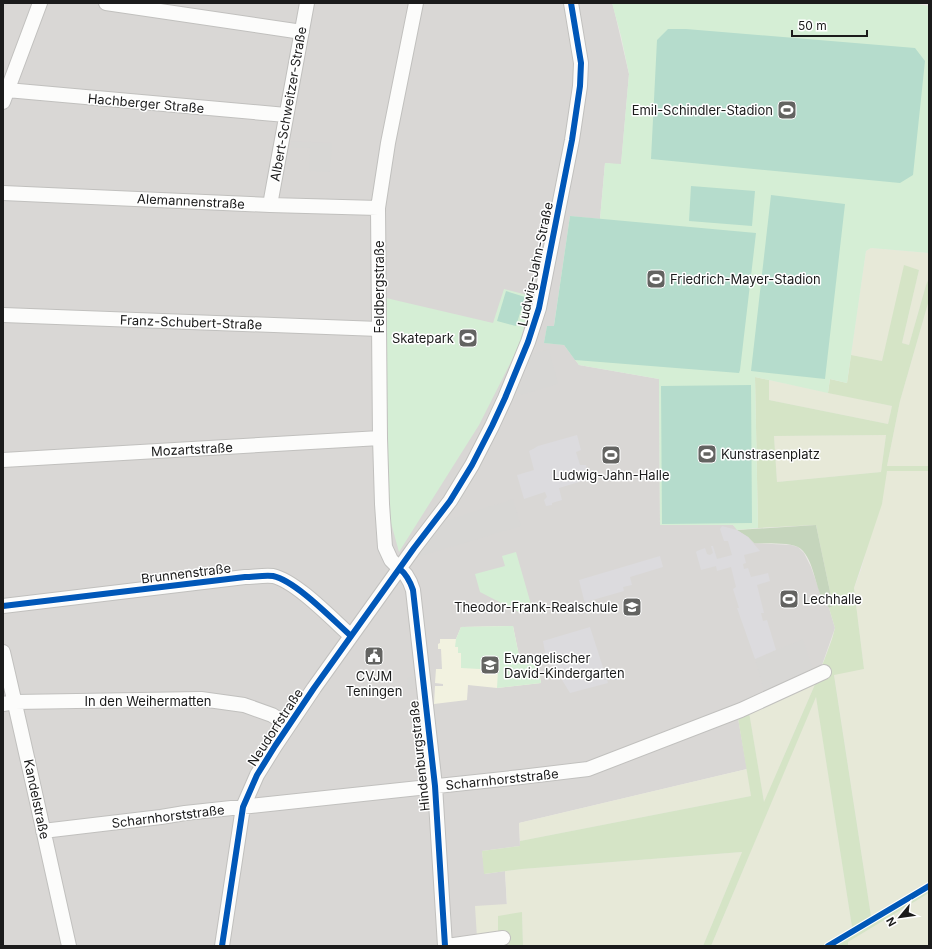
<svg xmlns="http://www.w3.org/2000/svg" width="932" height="949" viewBox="0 0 932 949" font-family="Inter,sans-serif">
  <rect width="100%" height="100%" fill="#eae8e4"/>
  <!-- residential -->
  <path fill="#d9d7d5" d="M 3,3 L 612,3 L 613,5 L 629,74 L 621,165 L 605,163 L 600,219 L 570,217 L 554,326 L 564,345 L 579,365 L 659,379 L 660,525 L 733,525 L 748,537 L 754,543 L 791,545 L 798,547 L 804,553 L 811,567 L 823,601 L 829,608 L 835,628 L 816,682 L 738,718 L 747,769 L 519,823 L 520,846 L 482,851 L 485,874 L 505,871 L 509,946 L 3,946 Z"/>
  <!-- education -->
  <path fill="#f2f2e0" d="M 513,626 L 520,661 L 537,657 L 541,683 L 497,688 L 468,685 L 467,700 L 434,704 L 435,686 L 443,686 L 443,684 L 435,683 L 436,669 L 442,669 L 441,649 L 438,649 L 438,644 L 440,643 L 440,639 L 456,639 L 461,627 Z"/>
  <!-- religious -->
  <path fill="#d8d7d5" d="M 291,141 L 332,143 L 330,172 L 309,171 L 310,148 L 290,147 Z
    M 549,349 L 558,384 L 521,395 L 517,381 L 529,355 Z
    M 513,499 L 521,526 L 404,561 L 430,526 Z
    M 803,639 L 814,672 L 765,694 L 755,659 Z
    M 422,676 L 424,688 L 408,689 L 407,678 Z"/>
  <!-- farmland -->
  <path fill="#e7e9d8" d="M 871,248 L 929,253 L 929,278 L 926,285 L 909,345 L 902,343 L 919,270 L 905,266 L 882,361 L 851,355 L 866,251 Z
    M 929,300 L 929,466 L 887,466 L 900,401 Z
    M 769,380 L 892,406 L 888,424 L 769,400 Z
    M 886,435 L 881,472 L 777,482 L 774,436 Z
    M 887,471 L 929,471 L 929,882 L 871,916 L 834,674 L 864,669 L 854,588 L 861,570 Z
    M 816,682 L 786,751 L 764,803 L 749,712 Z
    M 816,696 L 852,927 L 821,946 L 711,946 Z
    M 747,769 L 751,796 L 520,841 L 519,823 Z
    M 742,852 L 703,946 L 523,946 L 522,912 L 498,936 L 477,938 L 475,906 L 507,904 L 505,871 L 522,869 Z
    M 929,893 L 929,946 L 848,946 L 848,942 Z"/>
  <!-- grass -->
  <path fill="#d5e4c6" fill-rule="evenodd" d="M 904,265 L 919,270 L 902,343 L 909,345 L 926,285 L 929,278 L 929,300 L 900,401 L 887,466 L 929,466 L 929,471 L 887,471 L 882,504 L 854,588 L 864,669 L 834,675 L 871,916 L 929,882 L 929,893 L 848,942 L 848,946 L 821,946 L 852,927 L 816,697 L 711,946 L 703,946 L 742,852 L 522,869 L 484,874 L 482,851 L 520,846 L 520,841 L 751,796 L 738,718 L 749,712 L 764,802 L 816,682 L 832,639 L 835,628 L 829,608 L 833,606 L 816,525 L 758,528 L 755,377 L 769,380 L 769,400 L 888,424 L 892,406 L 828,393 L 830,379 L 847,383 L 851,355 L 882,361 ZM 886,435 L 881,472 L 777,482 L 774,436 Z
    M 522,912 L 523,946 L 509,946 L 508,935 L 498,936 L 498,916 Z"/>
  <!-- forest -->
  <path fill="#c5d5bc" d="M 816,525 L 833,606 L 829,608 C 827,605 825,603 823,600 C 815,586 813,555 798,547 C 788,542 765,544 754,543 L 748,537 L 737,530 Z"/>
  <!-- park -->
  <path fill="#d5eed5" d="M 612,3 L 912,3 L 929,6 L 929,253 L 871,248 L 866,251 L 847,383 L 830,379 L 828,393 L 755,377 L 758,528 L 737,530 L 733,525 L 660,525 L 659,379 L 579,365 L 564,345 L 544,343 L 547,326 L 554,326 L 570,216 L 600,219 L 605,163 L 621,164 L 629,74 L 621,36 Z
    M 504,289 L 531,296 L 520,344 L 479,425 L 399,552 L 388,512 L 386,298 L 493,323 Z
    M 516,552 L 532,608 L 519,612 L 480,592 L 475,574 L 505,566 L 502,556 Z
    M 513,626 L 520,661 L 537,657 L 541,683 L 497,688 L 498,670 L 461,668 L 461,653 L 458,653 L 458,647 L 455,647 L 456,639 L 461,627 Z"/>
  <!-- pitch -->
  <path fill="#b5dccc" d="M 668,29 L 686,29 L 915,48 L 925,61 L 913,175 L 900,183 L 651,159 L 657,40 Z
    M 691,186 L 755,191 L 752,226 L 689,221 Z
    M 771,195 L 845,204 L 825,379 L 751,371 Z
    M 570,216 L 756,233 L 740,370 L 739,373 L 575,360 L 564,345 L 544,343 L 547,326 L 554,326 Z
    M 506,291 L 525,297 L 516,326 L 497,321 Z
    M 751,385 L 752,523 L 662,524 L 661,386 Z"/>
  <!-- plaza -->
  <path fill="#dcdbde" d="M 577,435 L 581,450 L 576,452 L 580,465 L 586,465 L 589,479 L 559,488 L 562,500 L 552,503 L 552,505 L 546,506 L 544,500 L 547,497 L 545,492 L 524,499 L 517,475 L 534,470 L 529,451 L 533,449 L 538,446 Z
    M 722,526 L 737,530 L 748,537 L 760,551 L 744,555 L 746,563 L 743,564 L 744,569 L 748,568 L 751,577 L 768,573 L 770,581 L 757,585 L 764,613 L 761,613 L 763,621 L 767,620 L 776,650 L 755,659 L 737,608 L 739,608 L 733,589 L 736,587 L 731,567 L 717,571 L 716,566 L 701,570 L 696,552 L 697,551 L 705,548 L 707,554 L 710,555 L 713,553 L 711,546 L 713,546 L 717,559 L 732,555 L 728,541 L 724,541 L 720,529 Z
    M 660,556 L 663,567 L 630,577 L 632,585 L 623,587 L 624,591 L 589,601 L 589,602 L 585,604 L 579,580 Z
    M 590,627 L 608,683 L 570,693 L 545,652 L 543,641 Z"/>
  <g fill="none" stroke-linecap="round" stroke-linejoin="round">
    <!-- minor casing -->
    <g stroke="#c1c0be" stroke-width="16">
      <path id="minor" d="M 106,3 L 302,32
        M 416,3 L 388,143 L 378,208 L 380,438 L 382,504 L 385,547 L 391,560 L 406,575 L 410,582 L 413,590 L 435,786 L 445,946
        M 7,90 L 286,115
        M 3,102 L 40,3
        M 3,193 L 270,205 L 378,208
        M 270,205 L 307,3
        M 3,315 L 379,329
        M 3,460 L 380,438
        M 3,606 L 245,577 C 253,577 264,575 273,576 C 296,581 333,620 351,636
        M 3,652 C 26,750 47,848 69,946
        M 3,704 L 15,702 L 201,699 L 244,705 L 272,715 L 288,725
        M 43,831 L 161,817 L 185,813 L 521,777 L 588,769 L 741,710 L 824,672
        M 222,946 L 243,807 L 257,775 L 275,746 L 314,688 L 414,548 L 450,501 L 472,465 L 492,426 L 505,398 L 528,342 L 539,308 L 572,140 L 580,86 L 581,63 L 571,3
        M 447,946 L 503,938"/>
    </g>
    <!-- minor -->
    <use href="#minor" stroke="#fcfcfb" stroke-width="14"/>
    <!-- cycleway casing -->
    <g stroke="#fff" stroke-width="8">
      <path id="cycleway" d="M 400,569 C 407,575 410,581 413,590 L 435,786 L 445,946
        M 3,606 L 245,577 C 253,577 264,575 273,576 C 296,581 333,620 351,636
        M 222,946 L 243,807 L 257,775 L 275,746 L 314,688 L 414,548 L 450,501 L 472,465 L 492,426 L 505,398 L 528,342 L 539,308 L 572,140 L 580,86 L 581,63 L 571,3
        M 828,946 L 929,886"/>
    </g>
    <!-- cycleway -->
    <use href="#cycleway" stroke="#0057b8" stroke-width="6"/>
  </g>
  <!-- icons -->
  <defs>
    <g id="stadium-square" transform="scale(1)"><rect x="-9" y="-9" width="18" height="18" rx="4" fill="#636361" stroke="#fff"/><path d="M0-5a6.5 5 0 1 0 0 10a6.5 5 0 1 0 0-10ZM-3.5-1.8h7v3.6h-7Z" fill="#fff"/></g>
    <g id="school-square" transform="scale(1)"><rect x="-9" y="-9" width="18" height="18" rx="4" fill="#636361" stroke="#fff"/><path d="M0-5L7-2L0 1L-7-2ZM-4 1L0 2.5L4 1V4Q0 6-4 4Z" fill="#fff"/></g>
    <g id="civic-square" transform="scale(1)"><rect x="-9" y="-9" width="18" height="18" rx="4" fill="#636361" stroke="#fff"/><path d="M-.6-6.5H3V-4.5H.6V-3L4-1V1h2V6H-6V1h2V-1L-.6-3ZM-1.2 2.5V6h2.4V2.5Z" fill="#fff"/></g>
  </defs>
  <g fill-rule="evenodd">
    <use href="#stadium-square" x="787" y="110"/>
    <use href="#stadium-square" x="656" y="279"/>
    <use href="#stadium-square" x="468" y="338"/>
    <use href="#stadium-square" x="707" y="454"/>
    <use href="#stadium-square" x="611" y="455"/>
    <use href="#stadium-square" x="789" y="599"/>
    <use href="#school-square" x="632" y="607"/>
    <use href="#civic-square" x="374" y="656"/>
    <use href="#school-square" x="490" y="665"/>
  </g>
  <g text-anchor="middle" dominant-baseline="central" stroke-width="3" stroke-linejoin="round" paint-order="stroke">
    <!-- street labels -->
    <g font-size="13" fill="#1b1b1b" stroke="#fff">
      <text transform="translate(146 103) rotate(5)">Hachberger Straße</text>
      <text transform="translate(288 104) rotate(-80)">Albert-Schweitzer-Straße</text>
      <text transform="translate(191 201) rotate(3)">Alemannenstraße</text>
      <text transform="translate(535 264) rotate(-78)">Ludwig-Jahn-Straße</text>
      <text transform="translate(379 287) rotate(-90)">Feldbergstraße</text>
      <text transform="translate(191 322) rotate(2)">Franz-Schubert-Straße</text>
      <text transform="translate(192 449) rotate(-3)">Mozartstraße</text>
      <text transform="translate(186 573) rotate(-7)">Brunnenstraße</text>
      <text x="148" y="701">In den Weihermatten</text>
      <text transform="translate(275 727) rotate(-57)">Neudorfstraße</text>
      <text transform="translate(419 756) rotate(-96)">Hindenburgstraße</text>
      <text transform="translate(502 779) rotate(-6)">Scharnhorststraße</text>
      <text transform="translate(37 799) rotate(78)">Kandelstraße</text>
      <text transform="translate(168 816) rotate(-7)">Scharnhorststraße</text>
    </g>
    <!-- poi labels -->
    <g font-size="13" fill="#1b1b1b" stroke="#fff" text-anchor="start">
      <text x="773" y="110" text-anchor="end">Emil-Schindler-Stadion</text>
      <text x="670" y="279">Friedrich-Mayer-Stadion</text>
      <text x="454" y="338" text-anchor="end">Skatepark</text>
      <text x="721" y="454">Kunstrasenplatz</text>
      <text x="611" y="475" text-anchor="middle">Ludwig-Jahn-Halle</text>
      <text x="803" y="599">Lechhalle</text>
      <text x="618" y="607" text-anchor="end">Theodor-Frank-Realschule</text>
      <text x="504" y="658">Evangelischer<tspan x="504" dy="15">David-Kindergarten</tspan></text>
      <text x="374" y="676" text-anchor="middle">CVJM<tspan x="374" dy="15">Teningen</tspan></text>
    </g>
  </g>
  <!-- border -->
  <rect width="932" height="949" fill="none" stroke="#1b1b1b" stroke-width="8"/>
  <!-- north arrow -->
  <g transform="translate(900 917) rotate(241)" stroke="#ffffff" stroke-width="3" paint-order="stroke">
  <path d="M0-3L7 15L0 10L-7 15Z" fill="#1b1b1b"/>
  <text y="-6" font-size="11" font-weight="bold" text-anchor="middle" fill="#1b1b1b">N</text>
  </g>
  <!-- scale -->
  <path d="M792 30v6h75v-6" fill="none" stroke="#1b1b1b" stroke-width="2"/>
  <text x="798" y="30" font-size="12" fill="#1b1b1b" stroke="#ffffff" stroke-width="3" paint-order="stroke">50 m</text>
</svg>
